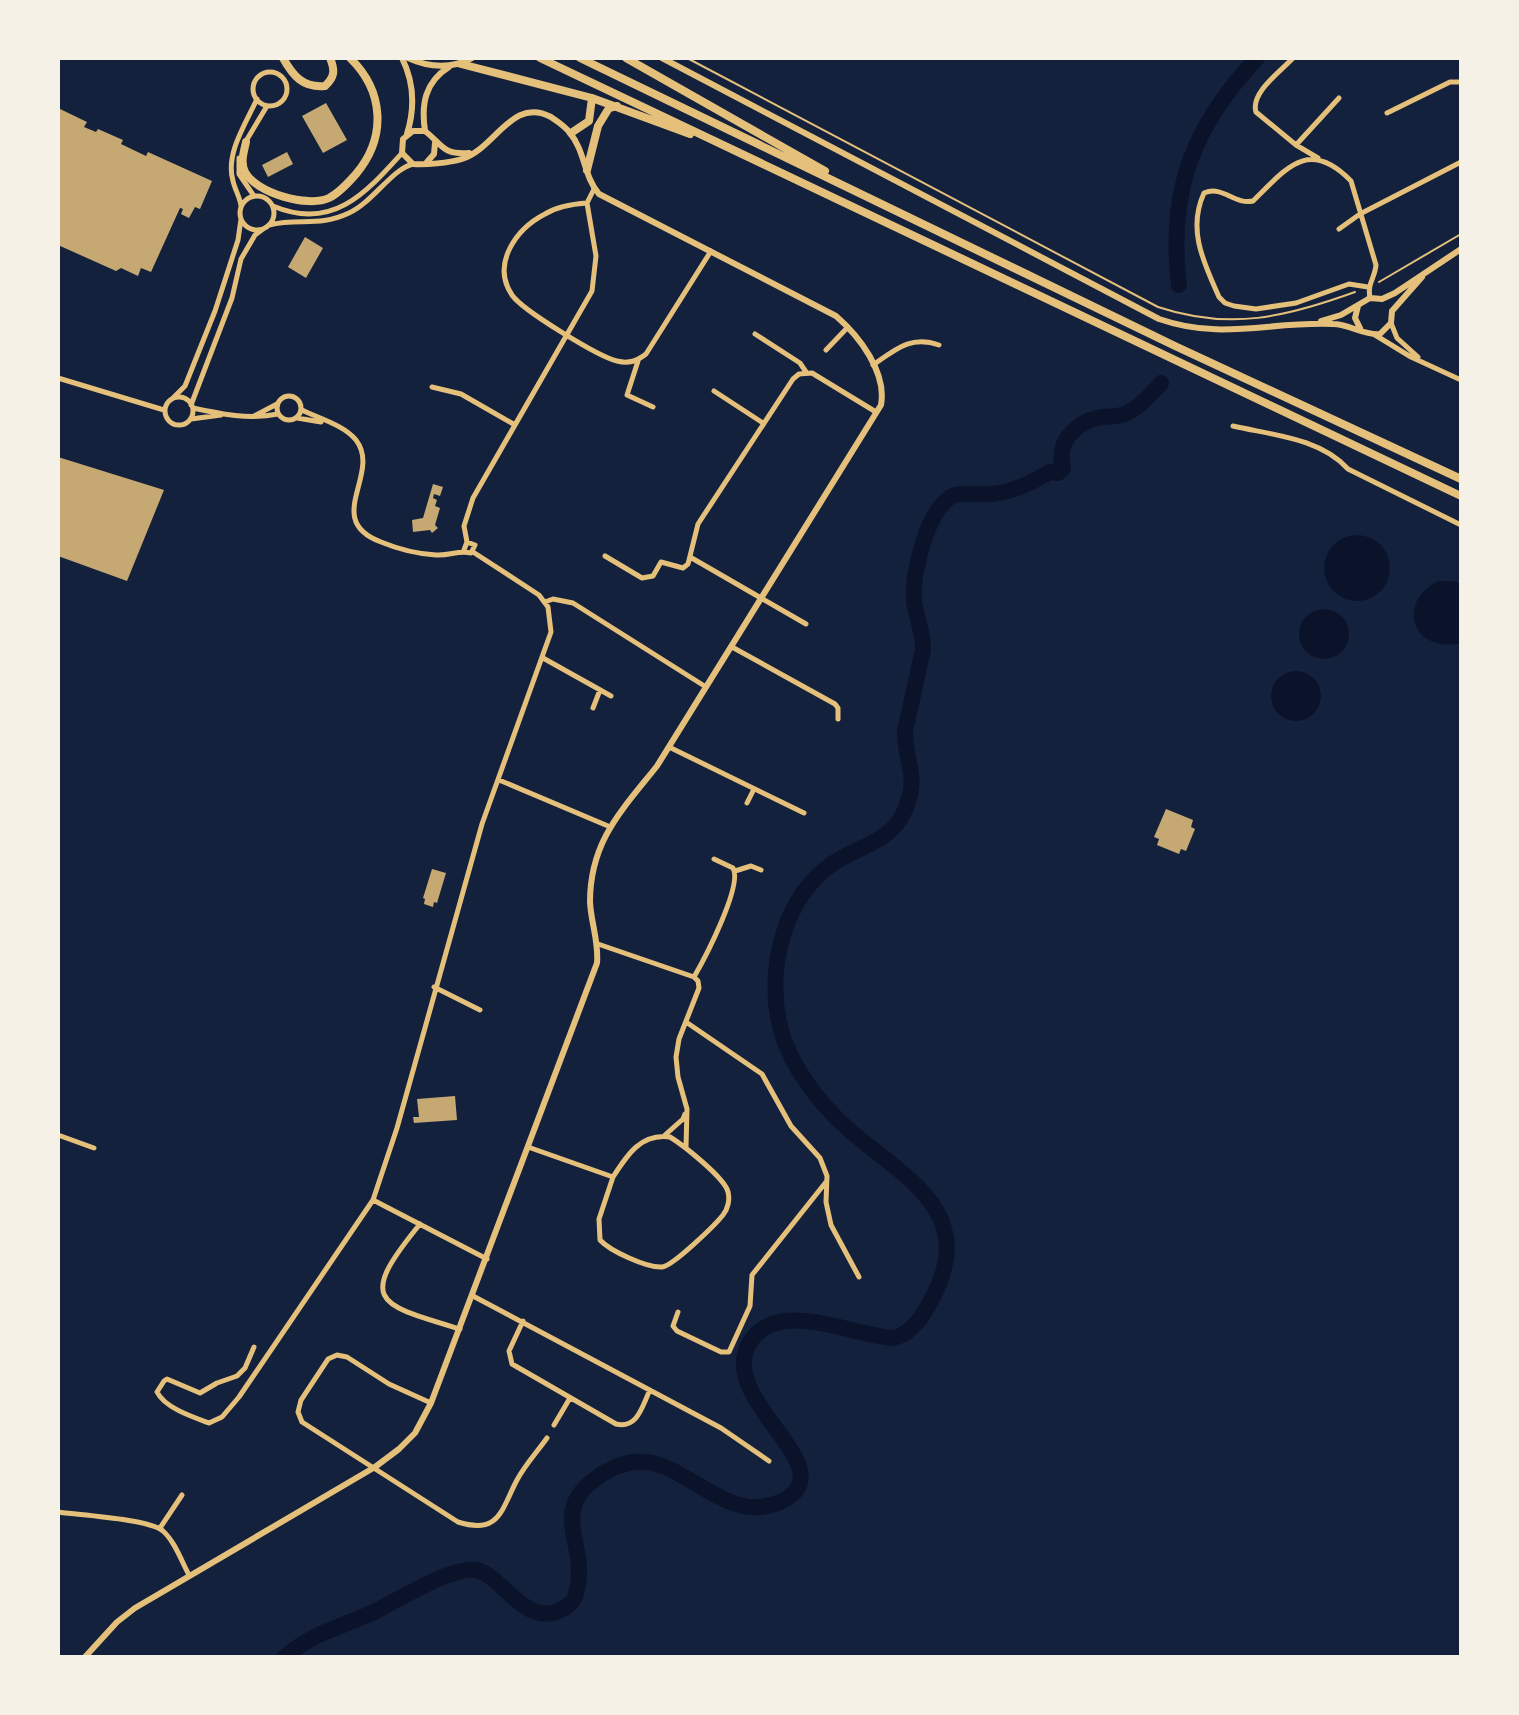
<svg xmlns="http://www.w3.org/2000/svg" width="1519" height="1715" viewBox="0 0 1519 1715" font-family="'PT Sans Narrow',sans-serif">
  <rect width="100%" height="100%" fill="#14213d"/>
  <!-- water -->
  <path fill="#0b132b" d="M1324 568a33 33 0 1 1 66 0a33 33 0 1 1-66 0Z
    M 1438,581 L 1454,581 L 1461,584 L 1461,643 C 1413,654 1395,603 1438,581 Z
    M1299 634a25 25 0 1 1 50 0a25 25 0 1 1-50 0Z
    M1271 696a25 25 0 1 1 50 0a25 25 0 1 1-50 0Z"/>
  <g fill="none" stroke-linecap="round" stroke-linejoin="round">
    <!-- river -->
    <path stroke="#0b132b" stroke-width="16" d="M 1179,285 C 1168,192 1192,127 1257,58
      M 285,1657 C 311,1633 345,1626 376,1611 C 398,1600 452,1566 476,1570 C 503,1574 528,1636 569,1605 C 574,1601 576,1595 577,1589 C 588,1545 549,1513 595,1479 C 605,1471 620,1464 633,1462 C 683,1455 724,1527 780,1502 C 851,1469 714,1401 750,1342 C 758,1329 771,1323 785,1321 C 817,1317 860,1335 893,1338 C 913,1334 924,1314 933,1297 C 978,1210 903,1177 848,1129 C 820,1104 791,1067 781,1030 C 765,972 783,896 835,862 C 859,846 889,842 903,814 C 921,776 905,766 905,731 L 923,650 C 924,633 916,618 914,601 C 911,576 928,504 955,495 C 966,492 981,495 992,494 C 1014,492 1032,482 1050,472 L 1058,473 L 1063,468 C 1056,443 1074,424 1097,418 C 1105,416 1115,417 1122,415 C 1137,410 1151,395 1161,383"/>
  </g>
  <!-- building -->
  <path fill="#c6a872" d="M 326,103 L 347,140 L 323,153 L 302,116 Z
    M 58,108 L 87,122 L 84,127 L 96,132 L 98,129 L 123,140 L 121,144 L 146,156 L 148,152 L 212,181 L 200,209 L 195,207 L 189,218 L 181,214 L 183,209 L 180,208 L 151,272 L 141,268 L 138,276 L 121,268 L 116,271 L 58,245 Z
    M 287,152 L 293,164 L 268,177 L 262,165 Z
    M 305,237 L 323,248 L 306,278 L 288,267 Z
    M 58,457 L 164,490 L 127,581 L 58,556 Z
    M 433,484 L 443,487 L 440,496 L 434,494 L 433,498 L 437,500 L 435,506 L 440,508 L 435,525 L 438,528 L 432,533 L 430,530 L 413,532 L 412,520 L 423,518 Z
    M 1166,809 L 1193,820 L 1191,827 L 1195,829 L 1186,851 L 1181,849 L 1179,854 L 1157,845 L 1159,839 L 1154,837 Z
    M 432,869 L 446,873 L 437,903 L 434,902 L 433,907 L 424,904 L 425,899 L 423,898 Z
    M 455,1096 L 457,1120 L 414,1123 L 413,1117 L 419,1117 L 417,1099 Z"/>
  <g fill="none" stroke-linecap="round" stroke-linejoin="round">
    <!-- path -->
    <path stroke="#e5c07b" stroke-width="2" d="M 687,58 L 1158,307 C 1230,331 1286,317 1355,292
      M 1379,282 L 1461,234"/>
    <!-- minor -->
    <path stroke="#e5c07b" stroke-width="5" d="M 1293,58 C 1281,71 1250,93 1256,112 L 1296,145 L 1318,158
      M253 89a17 17 0 1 1 34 0a17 17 0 1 1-34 0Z
      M 1387,113 L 1450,82 L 1461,82
      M 246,141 L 267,106
      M 1296,145 L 1339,98
      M 239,158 L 239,174 L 254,196
      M240 213a17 17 0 1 1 34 0a17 17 0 1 1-34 0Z
      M 587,203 C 572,204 558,206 545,214 C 516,229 491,264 512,295 C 522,310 599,357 617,361 C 629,364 637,361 646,354 L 711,251
      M 241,206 C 240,197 235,190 233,181 C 225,154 246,123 257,99
      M 273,206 C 332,231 365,194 402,153
      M 269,225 C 300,217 317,228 349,213 C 373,202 392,169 413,164
      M 1339,229 L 1360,214 L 1461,162
      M 1368,287 L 1349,284 L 1296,303 L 1256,309 L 1234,306 L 1225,303 L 1219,297 C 1204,263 1187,230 1204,193 C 1223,185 1234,205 1253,201 C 1286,169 1308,137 1351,181 L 1376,265 C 1375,278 1367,283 1370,298
      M 1391,323 L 1397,338 L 1418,357
      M 755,334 L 800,363 L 806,372
      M 1375,335 L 1411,357 L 1461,380
      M 826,350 L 848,327
      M 638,361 L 627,395 L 653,407
      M 873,365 C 896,349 911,335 939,345
      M 58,378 L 164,410
      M 432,387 L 461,394 L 515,425
      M 714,391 L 763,423
      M277 408a12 12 0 1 1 24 0a12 12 0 1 1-24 0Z
      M165 411a14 14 0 1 1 28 0a14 14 0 1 1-28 0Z
      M 173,398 L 185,386 L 215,311 L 238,240 L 241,219
      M 191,405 L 232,298 L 241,259 L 255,235 L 263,229
      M 193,408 C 221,414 249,420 278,414
      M 302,410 C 318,418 344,425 356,440 C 382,474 322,520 381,542 C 398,549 418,554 436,555 C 450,556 458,550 471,553 L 475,545 L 467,542 L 464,550
      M 254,416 L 277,404
      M 297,418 L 321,422
      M 191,419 L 221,415
      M 1233,426 C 1272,435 1320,438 1348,469 L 1461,525
      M 467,542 L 464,526 L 473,498 L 592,291 L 596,256 L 587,203 L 594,189
      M 605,556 L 642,578 L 653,576 L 661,562 L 683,568 L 688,564 L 698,524 L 793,379 L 799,374 L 812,373 L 876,412
      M 690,557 L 806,624
      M 545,602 L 553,599 L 573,603 L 706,687
      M 732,647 L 835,704 L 838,708 L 838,719
      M 543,658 L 611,696
      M 593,708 L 600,690
      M 669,747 L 804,813
      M 499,780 L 608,826
      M 747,803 L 753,791
      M 735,871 L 751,866 L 761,870
      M 598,944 L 694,977 L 698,981 L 699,988 L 679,1039 L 676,1057 L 678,1077 L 687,1109 L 686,1147
      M 694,977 C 705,958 743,885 733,868 L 714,859
      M 434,987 L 480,1010
      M 686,1022 L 762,1074 L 791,1126 L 820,1158 L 827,1176 L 826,1202 L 831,1225 L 859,1277
      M 58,1135 L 94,1148
      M 665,1135 L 683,1119 L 685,1114
      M 528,1147 L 613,1177 L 599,1219 L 600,1240 C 610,1251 647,1268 662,1267 C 673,1266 715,1225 723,1215 C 728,1209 730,1199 728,1192 C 725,1178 683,1145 670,1137 C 641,1133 627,1155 613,1177
      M 373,1200 L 487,1259
      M 420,1224 C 357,1301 376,1304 460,1329
      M 473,1296 L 721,1428 L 769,1461
      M 678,1312 L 673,1326 L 677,1331 L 721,1352 L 729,1352 L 750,1306 L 752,1275 L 826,1182
      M 523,1321 L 509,1351 L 512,1364 L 616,1424 C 638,1429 642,1406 650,1390
      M 254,1347 L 245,1368 L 237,1376 L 217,1383 L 200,1393 L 167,1379 L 164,1381 L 157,1392 C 165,1408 193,1417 209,1423 L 222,1417 L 239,1397 L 373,1200 L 397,1128 L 482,824 L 551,632 L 548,607 L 539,595 L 473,552
      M 431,1403 L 389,1384 L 347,1357 L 337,1355 L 328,1359 L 301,1400 L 298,1412 L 302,1422 L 458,1522 C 500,1535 501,1510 517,1480 C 525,1465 537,1452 547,1438
      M 554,1425 L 570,1398
      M 58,1512 C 79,1515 149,1519 163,1531 C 175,1542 181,1560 189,1575
      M 160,1528 L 182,1495"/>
    <!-- tertiary -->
    <path stroke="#e5c07b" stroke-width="6" d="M 662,58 L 1159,319 C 1222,341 1270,321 1333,324 C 1349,324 1365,336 1380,334 L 1391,323 L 1392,311 L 1422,277
      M 1358,306 L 1355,318 L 1360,328
      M 1321,321 L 1341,315 L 1370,298 L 1382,299 L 1395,293 L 1461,249"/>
    <!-- secondary -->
    <path stroke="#e5c07b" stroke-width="6" d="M 402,58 C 414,82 415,108 407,134
      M 408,58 C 430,68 451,69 472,58
      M 449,67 C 425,82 421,104 425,131 C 443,145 442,155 469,153
      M 427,162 L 434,154 L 435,143
      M 85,1657 L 117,1622 L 135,1608 L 375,1467 L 399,1449 L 415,1433 L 431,1403 L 597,963 C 599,942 591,923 590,902 C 590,841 622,810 657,766 L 881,405 C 887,372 859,336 836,316 L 599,194 C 584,177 585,151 570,133 C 565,126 557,121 551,117 C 512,96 495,149 462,159 C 449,163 425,165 413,164 L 402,153 L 403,139 L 413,131 L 425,131"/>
    <!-- trunk -->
    <path stroke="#e5c07b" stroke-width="8" d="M 283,58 C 293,76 303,88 325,86 C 335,77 335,70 330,58
      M 540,58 L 1461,496
      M 580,58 L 1175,346 L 1461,479
      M 626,58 L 825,171
      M 461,64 L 592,98 L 690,134
      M 571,133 L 589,121 L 592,98
      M 246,142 C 244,152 240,162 245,172 C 256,193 308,208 329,198 C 339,193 349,182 356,174 C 387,137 384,91 350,58
      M 587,170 L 598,126 L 609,108 L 617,106"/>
  </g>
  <!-- border -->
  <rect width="1519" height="1715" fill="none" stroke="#f6f1e7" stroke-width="120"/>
</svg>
